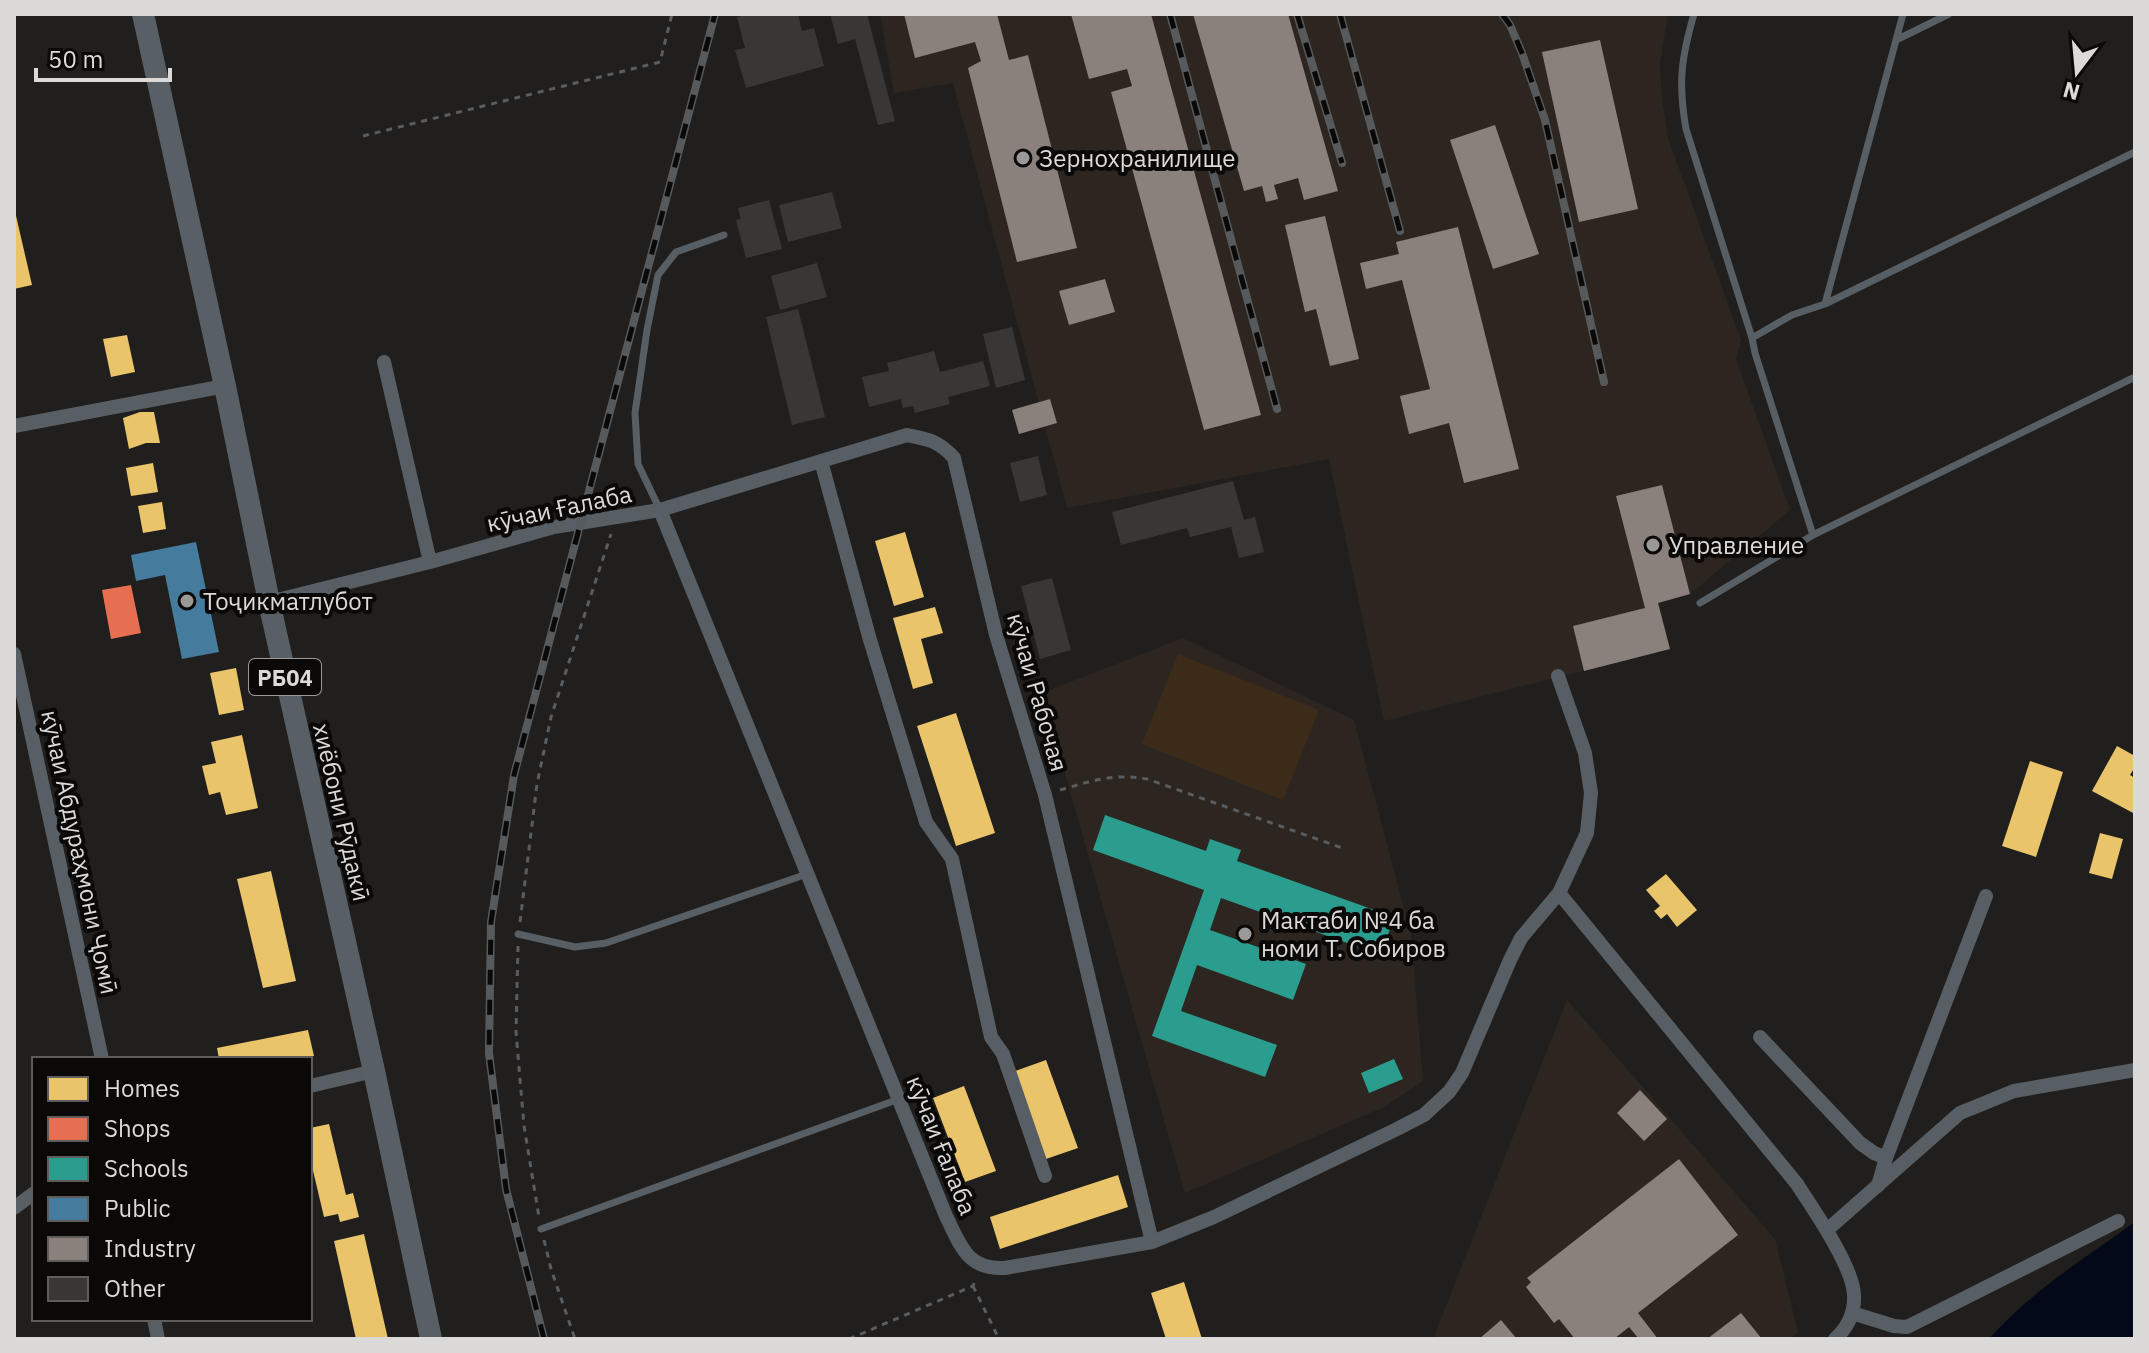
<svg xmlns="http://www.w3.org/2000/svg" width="2149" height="1353" viewBox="0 0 2149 1353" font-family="'IBM Plex Sans',sans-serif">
  <rect width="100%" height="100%" fill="#211f1d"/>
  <!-- built -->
  <path fill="#2d2620" d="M 880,14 L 1668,14 L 1660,63 L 1662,99 L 1668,138 L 1741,340 L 1736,359 L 1790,510 L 1690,594 L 1659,603 L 1670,649 L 1384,721 L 1329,459 L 1067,508 L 953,83 L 894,93 Z
    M 1183,638 L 1354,720 L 1411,935 L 1423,1081 L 1384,1107 L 1185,1193 L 1042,693 Z
    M 1567,1000 L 1775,1239 L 1798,1332 L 1790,1339 L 1433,1339 Z"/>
  <!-- green -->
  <path fill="#3d2b1a" d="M 1178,654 L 1319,710 L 1283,800 L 1142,744 Z"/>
  <!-- water -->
  <path fill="#030918" d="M 2135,1222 L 2135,1339 L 1989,1339 C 2030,1292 2085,1258 2135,1222 Z"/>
  <!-- homes -->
  <path fill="#e9c46a" d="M 14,207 L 32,285 L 14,289 Z
    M 127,335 L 135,372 L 111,377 L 103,339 Z
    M 140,412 L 154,412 L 160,443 L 146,443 L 129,449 L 123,418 Z
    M 153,463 L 158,492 L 131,496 L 126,468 Z
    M 162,502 L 166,529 L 143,533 L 138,506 Z
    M 905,532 L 924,597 L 894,606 L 875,541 Z
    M 935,607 L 943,633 L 921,639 L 933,683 L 913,689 L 893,618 Z
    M 236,668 L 244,710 L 219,715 L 210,673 Z
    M 956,713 L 995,833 L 956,846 L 917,726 Z
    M 242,735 L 258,808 L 226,815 L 220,792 L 209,795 L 202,766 L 216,763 L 211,742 Z
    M 2117,746 L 2135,756 L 2135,767 L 2130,775 L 2135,778 L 2135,814 L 2092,791 Z
    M 2030,761 L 2063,772 L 2036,857 L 2002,846 Z
    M 2100,833 L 2123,839 L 2112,879 L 2089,873 Z
    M 271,871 L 296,981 L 263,988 L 237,879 Z
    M 1666,874 L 1697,910 L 1677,927 L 1667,914 L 1661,919 L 1654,911 L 1660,906 L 1646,890 Z
    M 308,1030 L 314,1056 L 298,1059 L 219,1059 L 217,1048 Z
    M 1046,1060 L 1078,1148 L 1046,1159 L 1015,1071 Z
    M 964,1086 L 996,1171 L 965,1182 L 933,1098 Z
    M 329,1124 L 346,1195 L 353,1193 L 359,1217 L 340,1222 L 338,1214 L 324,1217 L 310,1158 L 310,1128 Z
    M 1118,1175 L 1128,1207 L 1000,1249 L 990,1217 Z
    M 364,1234 L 388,1339 L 356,1339 L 334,1241 Z
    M 1184,1282 L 1202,1339 L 1166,1339 L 1151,1293 Z"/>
  <!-- shops -->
  <path fill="#e76f51" d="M 131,585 L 141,633 L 111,639 L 102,590 Z"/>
  <!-- schools -->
  <path fill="#2a9d8f" d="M 1105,815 L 1206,851 L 1210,839 L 1241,850 L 1237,861 L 1394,917 L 1381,955 L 1221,898 L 1210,930 L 1306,964 L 1293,1000 L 1197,965 L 1181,1011 L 1277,1045 L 1265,1077 L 1152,1036 L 1204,890 L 1093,850 Z
    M 1394,1059 L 1403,1079 L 1369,1093 L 1361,1073 Z"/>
  <!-- public -->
  <path fill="#457b9d" d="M 196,542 L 219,652 L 182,659 L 165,575 L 136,581 L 131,555 Z"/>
  <!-- industry -->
  <path fill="#8a817c" d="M 904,14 L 997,14 L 1009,60 L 1028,55 L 1077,248 L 1017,262 L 968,68 L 981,61 L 975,42 L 915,58 Z
    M 1071,14 L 1151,14 L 1261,415 L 1204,430 L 1111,92 L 1132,86 L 1127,69 L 1089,79 Z
    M 1193,14 L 1288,14 L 1338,191 L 1304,200 L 1298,178 L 1274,185 L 1278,199 L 1266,202 L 1262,186 L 1244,191 Z
    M 1600,40 L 1638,209 L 1579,222 L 1542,52 Z
    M 1495,125 L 1539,254 L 1493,269 L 1450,140 Z
    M 1325,216 L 1359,359 L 1330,366 L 1316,309 L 1305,312 L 1285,225 Z
    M 1458,227 L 1519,469 L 1464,483 L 1449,423 L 1409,434 L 1400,396 L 1430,389 L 1402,280 L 1366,289 L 1360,263 L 1399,254 L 1396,242 Z
    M 1105,279 L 1115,312 L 1069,325 L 1059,291 Z
    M 1050,399 L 1057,423 L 1019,434 L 1012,410 Z
    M 1662,485 L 1690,594 L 1658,603 L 1670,649 L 1584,671 L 1573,626 L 1645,608 L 1616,496 Z
    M 1640,1090 L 1667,1119 L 1644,1141 L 1617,1113 Z
    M 1679,1159 L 1738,1235 L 1638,1313 L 1658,1339 L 1639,1339 L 1629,1327 L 1614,1339 L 1575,1339 L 1559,1319 L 1554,1323 L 1526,1287 L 1531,1282 L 1527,1278 Z
    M 1741,1313 L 1762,1339 L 1707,1339 Z
    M 1501,1320 L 1517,1339 L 1479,1339 Z"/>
  <!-- building -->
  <path fill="#383735" d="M 748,14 L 798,14 L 802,31 L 814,28 L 824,66 L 746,88 L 735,50 L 745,48 L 737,17 Z
    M 830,14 L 867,14 L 895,121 L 878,125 L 855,39 L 838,44 Z
    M 832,192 L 842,228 L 788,242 L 779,205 Z
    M 769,200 L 782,249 L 746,258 L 736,220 L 741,219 L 738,208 Z
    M 817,263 L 827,297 L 780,310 L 771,276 Z
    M 798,309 L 825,417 L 792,425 L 766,317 Z
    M 1012,327 L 1025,380 L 996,388 L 983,334 Z
    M 934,351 L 940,372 L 983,361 L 990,386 L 948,397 L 950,404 L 915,413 L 913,406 L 903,408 L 901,399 L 869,407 L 862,377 L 889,371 L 887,363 Z
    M 1038,456 L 1047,495 L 1020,502 L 1010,463 Z
    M 1233,481 L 1244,520 L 1255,517 L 1264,552 L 1239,558 L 1231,527 L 1190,537 L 1187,528 L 1121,545 L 1112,512 Z
    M 1052,578 L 1071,650 L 1040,659 L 1021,586 Z"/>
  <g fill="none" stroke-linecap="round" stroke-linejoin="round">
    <!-- path -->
    <path stroke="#5a5d5f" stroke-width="3" stroke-dasharray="6 6" stroke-linecap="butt" d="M 363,136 L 660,62 L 672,14
      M 1060,790 C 1091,781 1115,773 1147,779 L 1345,849
      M 520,922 L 537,784 L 551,717 L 611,534
      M 518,946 L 516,1032 L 524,1126 L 539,1217
      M 544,1240 L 551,1269 L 575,1339
      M 973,1286 L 999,1339
      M 849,1339 L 973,1286 L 975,1281"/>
    <!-- service -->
    <path stroke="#575f65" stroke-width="7" d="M 1694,14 C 1681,59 1678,83 1686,129 L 1752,338
      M 1896,40 L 1949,14
      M 1825,304 L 1903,14
      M 660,510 L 638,464 L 635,413 L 647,330 L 658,275 L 676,252 L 724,235
      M 1813,535 L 1755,353 L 1752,338 L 1792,315 L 1825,304 L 2135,152
      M 1700,603 L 1813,535 L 2135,377
      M 518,934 L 575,947 L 606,943 L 807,874
      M 541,1229 L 899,1099"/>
    <!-- minor -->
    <path stroke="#575f65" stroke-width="14" d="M 384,362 L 430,562
      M 14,426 L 225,386
      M 821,461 L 870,640 L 926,822 L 952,859 L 991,1037 L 1003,1054 L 1045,1176
      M 660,510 L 907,435 C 928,439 939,441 954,458 L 996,635 L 1045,795 L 1152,1242
      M 269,602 L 430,562 L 554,527 L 660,510 L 946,1216 C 961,1246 967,1270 1005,1268 L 1152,1242 L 1214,1217 L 1395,1130 L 1424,1115 L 1449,1092 L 1462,1073 L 1510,960 L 1521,938 L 1559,893 L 1587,833 L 1591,793 L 1585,753 L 1558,676
      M 14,654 L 102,1059
      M 1559,893 L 1797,1184 C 1813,1209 1853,1266 1854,1295 C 1855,1313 1848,1327 1835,1339
      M 1760,1037 L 1860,1143 L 1874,1153 L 1886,1158
      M 310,1086 L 374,1071
      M 1878,1186 L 1886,1158 L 1986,896
      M 14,1208 L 34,1193
      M 1827,1230 L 1960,1113 L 2014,1091 L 2135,1070
      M 1852,1313 L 1894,1326 L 1907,1327 L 2118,1221
      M 154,1319 L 158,1339"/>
    <!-- primary -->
    <path stroke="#586065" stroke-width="22" d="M 143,14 L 225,386 L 269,602 L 374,1071 L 431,1339"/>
    <!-- rail casing -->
    <g stroke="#575a5c" stroke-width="8">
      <path id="rail" d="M 1170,14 L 1277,409
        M 1297,14 L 1342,163
        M 1340,14 L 1400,231
        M 1502,14 L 1510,25 L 1522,53 L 1545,120 L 1604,382
        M 544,1339 L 506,1189 L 489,1053 L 491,922 L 514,775 L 715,14"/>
    </g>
    <!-- rail -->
    <use href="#rail" stroke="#0a0908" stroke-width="5" stroke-dasharray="15" stroke-linecap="butt"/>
  </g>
  <!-- markers -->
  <g fill="#9b9997" stroke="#0a0908" stroke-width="3">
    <circle cx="1023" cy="158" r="8"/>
    <circle cx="1653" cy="545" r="8"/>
    <circle cx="187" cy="601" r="8"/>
    <circle cx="1245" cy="934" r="8"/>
  </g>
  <g text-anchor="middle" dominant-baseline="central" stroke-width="8" stroke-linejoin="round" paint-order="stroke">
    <!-- shield labels -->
    <rect fill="#0a0908" stroke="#9d9b9a" stroke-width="2" x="249" y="659" width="72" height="36" rx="6"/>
    <g font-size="22" font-weight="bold" fill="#dcdad8">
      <text x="285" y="677">РБ04</text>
    </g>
    <!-- poi labels -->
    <g font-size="24" fill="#dcdad8" stroke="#0a0908" text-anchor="start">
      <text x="1039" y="158">Зернохранилище</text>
      <text x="1669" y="545">Управление</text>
      <text x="203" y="601">Тоҷикматлубот</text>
      <text x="1261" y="920">Мактаби №4 ба<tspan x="1261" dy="28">номи Т. Собиров</tspan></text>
    </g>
    <!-- street labels -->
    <g font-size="24" fill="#dcdad8" stroke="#0a0908">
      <text transform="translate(559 508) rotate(-12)">кӯчаи Ғалаба</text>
      <text transform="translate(1038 692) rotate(74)">кӯчаи Рабочая</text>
      <text transform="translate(342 812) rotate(77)">хиёбони Рӯдакӣ</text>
      <text transform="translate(80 852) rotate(78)">кӯчаи Абдураҳмони Ҷомӣ</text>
      <text transform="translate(942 1145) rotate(68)">кӯчаи Ғалаба</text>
    </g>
  </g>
  <!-- border -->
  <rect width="2149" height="1353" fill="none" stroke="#dcdad8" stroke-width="32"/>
  <!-- legend -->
  <rect x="32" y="1057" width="280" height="264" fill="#0a0908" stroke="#5e5d5b" stroke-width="2"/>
  <rect x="48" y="1077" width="40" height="24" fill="#e9c46a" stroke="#5e5d5b" stroke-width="2"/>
  <text x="104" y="1097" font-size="24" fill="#dcdad8">Homes</text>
  <rect x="48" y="1117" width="40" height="24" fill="#e76f51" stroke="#5e5d5b" stroke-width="2"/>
  <text x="104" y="1137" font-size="24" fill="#dcdad8">Shops</text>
  <rect x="48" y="1157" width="40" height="24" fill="#2a9d8f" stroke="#5e5d5b" stroke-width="2"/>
  <text x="104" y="1177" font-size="24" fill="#dcdad8">Schools</text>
  <rect x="48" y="1197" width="40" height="24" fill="#457b9d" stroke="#5e5d5b" stroke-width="2"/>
  <text x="104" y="1217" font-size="24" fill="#dcdad8">Public</text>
  <rect x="48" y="1237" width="40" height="24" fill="#8a817c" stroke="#5e5d5b" stroke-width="2"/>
  <text x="104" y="1257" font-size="24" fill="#dcdad8">Industry</text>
  <rect x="48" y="1277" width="40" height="24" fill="#383735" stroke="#5e5d5b" stroke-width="2"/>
  <text x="104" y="1297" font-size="24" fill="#dcdad8">Other</text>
  <!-- north arrow -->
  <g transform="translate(2077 72) rotate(196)" stroke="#0a0908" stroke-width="6" paint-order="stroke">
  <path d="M0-6L14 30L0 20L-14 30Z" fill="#dcdad8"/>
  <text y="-12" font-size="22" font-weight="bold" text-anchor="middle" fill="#dcdad8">N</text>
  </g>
  <!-- scale -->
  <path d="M36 68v12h134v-12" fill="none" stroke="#dcdad8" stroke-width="4"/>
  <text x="48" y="68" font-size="24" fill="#dcdad8" stroke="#0a0908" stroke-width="6" paint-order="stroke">50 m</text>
</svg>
